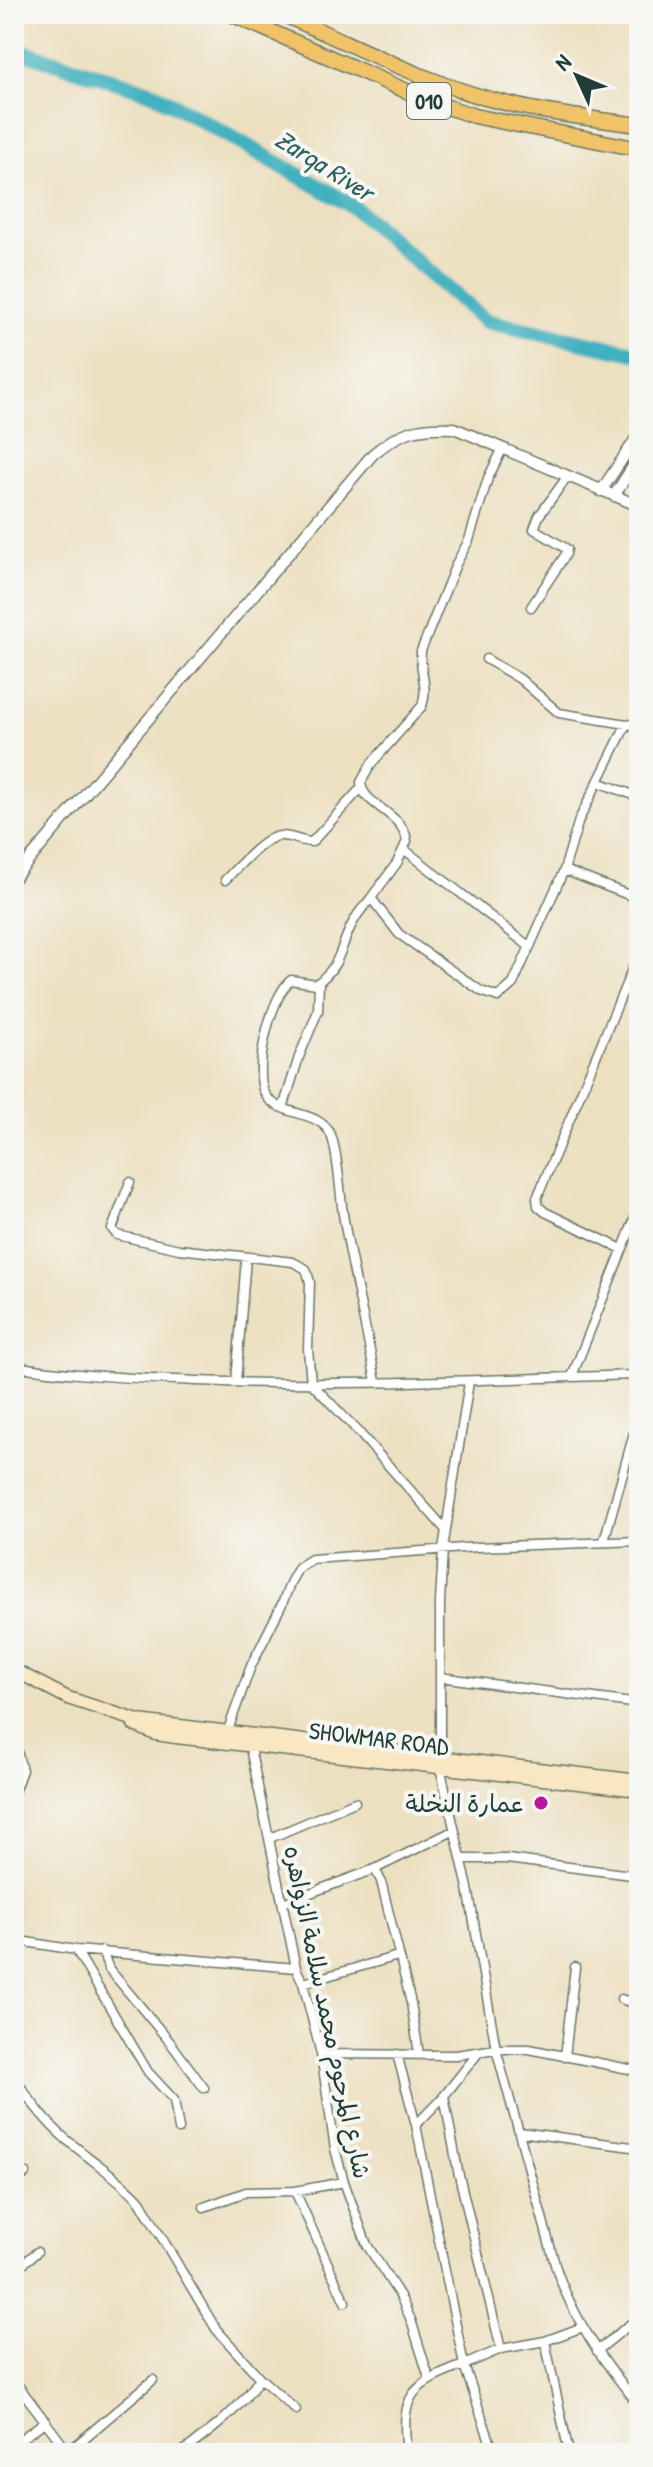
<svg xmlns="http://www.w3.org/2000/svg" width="653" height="2467" viewBox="0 0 653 2467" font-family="'Patrick Hand','Playpen Sans Arabic',sans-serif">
  <rect width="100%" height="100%" fill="#f6f6f2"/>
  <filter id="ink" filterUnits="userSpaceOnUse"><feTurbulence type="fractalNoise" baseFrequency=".0125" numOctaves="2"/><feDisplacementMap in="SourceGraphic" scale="16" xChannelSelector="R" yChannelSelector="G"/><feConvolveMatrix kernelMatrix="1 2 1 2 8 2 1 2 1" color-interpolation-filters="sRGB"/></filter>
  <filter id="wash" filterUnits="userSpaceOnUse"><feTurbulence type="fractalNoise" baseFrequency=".006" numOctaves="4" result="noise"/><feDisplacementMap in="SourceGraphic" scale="32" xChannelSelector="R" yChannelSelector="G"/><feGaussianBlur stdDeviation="1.8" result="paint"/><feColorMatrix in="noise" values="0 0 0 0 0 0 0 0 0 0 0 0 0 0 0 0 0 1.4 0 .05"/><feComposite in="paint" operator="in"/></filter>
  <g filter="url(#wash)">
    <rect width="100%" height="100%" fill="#ede0c1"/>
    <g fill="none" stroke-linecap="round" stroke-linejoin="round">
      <!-- river -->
      <path stroke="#43b1bf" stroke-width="16" d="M 14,49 L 153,93 L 351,205 L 485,321 L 639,354"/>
    </g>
  </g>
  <g filter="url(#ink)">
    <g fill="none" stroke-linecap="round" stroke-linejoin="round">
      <!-- minor casing -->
      <g stroke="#677665" stroke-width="11">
        <path id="minor" d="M 503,448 L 488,478 L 469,540 L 456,564 L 421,651 C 419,670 429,687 422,706 L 372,763 L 361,782 C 361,805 404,813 407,841 L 397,863 L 371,898 L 399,934 L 481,991 L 498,997 L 513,984 L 564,870
          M 531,607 L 566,554 L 567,549 L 534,529 L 539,516 L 567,477
          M 486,659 L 520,679 L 559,713 L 639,726
          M 626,725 L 579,820 L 564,870 L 639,899
          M 598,782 L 639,797
          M 405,850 L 530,947
          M 225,880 C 237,868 265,836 280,836 C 291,835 300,842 312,842 L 361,788
          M 371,898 C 366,905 359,911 355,919 C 340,943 343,965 316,984 L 291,980 C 271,996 255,1064 263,1089 C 273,1119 319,1107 331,1135 C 338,1152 340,1193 343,1214 C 352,1270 366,1326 376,1382
          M 283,1108 L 299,1057 L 318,1011 L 319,983
          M 130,1182 L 112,1229 L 117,1235 L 179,1249 L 293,1262 L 306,1269 L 310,1282 L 308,1349 L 311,1383 L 354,1427 L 445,1529
          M 622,1249 L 545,1212 L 538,1206 L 537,1198 L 639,953
          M 14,1366 C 74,1376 135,1378 196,1381 C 344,1387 491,1379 639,1375
          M 572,1376 L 639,1208
          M 236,1382 L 246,1258
          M 469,1382 L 443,1549 L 440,1602 L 440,1767 L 468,1888 L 496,2049 L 556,2268 C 573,2319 605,2364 639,2405
          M 604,1541 L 639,1415
          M 440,1677 L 639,1704
          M 228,1730 L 251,1666 L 282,1604 L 291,1581 L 299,1567 L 312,1559 L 478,1547 L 639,1541
          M 14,1739 L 22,1770 L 14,1792
          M 249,1743 L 296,1968 L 303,1983 L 321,2054 L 335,2149 L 344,2182 L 367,2245 L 400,2296 L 411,2320 L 429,2378
          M 270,1838 L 355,1802
          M 461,1859 L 507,1859 L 639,1876
          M 375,1869 L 453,1831
          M 283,1903 L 375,1869 L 381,1881 L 411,2003 L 419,2054
          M 14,1940 L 76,1950 L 296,1968
          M 76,1950 L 148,2072 L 174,2100 L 179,2129
          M 102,1951 L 109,1969 L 170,2042 L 204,2088
          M 303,1983 L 398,1956
          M 621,1999 L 639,2005
          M 321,2054 L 456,2055 L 496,2049 L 529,2049 L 639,2071
          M 397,2054 L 416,2125
          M 565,2057 L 575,1967
          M 14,2077 C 32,2104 51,2129 77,2148 C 99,2166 121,2180 140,2201 L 216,2329 L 260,2378 L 296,2410
          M 444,2096 L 458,2171 L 501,2349
          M 520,2132 L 639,2148
          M 14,2183 L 26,2173
          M 295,2191 L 345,2302
          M 204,2207 L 246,2192 L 295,2191 L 344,2182
          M 14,2271 L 37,2252
          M 545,2341 L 569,2453
          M 597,2351 L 639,2317
          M 14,2380 L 69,2453
          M 14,2444 L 46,2421
          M 68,2452 L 153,2380
          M 181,2453 C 211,2431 240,2409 260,2378
          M 407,2453 C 400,2394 411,2385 464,2365 L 416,2125 L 444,2096 L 479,2052
          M 494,2453 L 464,2365 L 501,2349 L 545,2341 L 583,2327"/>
      </g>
      <!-- tertiary casing -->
      <g stroke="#677665" stroke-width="13">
        <path id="tertiary" d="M 601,491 L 639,434
          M 614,496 L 639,457
          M 14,878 L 373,454 C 400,431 419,426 454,428 L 639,506"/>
      </g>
      <!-- secondary casing -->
      <g stroke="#677665" stroke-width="15">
        <path id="secondary" d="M 14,1670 L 68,1698 L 138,1721 L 639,1781
          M 134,1725 L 156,1734 L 176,1737 L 639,1790"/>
      </g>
      <!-- primary casing -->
      <g stroke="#677665" stroke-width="17">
        <path id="primary" d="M 231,14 L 427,100 L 474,116 L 639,149
          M 282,14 C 354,45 429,85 505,103 C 549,114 594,119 639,125"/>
      </g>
      <!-- minor -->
      <use href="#minor" stroke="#fff" stroke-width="8"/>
      <!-- tertiary -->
      <use href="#tertiary" stroke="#fff" stroke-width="10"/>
      <!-- secondary -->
      <use href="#secondary" stroke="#f9e7c3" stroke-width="12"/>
      <!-- primary -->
      <use href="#primary" stroke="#f1c369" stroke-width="14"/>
    </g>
  </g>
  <!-- markers -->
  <circle fill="#b5179e" stroke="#f6f6f2" stroke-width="3" cx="541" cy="1803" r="8"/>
  <g text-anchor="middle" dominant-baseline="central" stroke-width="8" stroke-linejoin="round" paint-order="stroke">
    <!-- shield labels -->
    <rect fill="#f6f6f2" stroke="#60746d" stroke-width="2" x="407" y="83" width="44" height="36" rx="6"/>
    <g font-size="22" font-weight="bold" fill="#1f3d34">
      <text x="429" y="101">010</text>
    </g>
    <!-- street labels -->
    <g font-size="24" fill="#1f3d34" stroke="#f6f6f2">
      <text transform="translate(379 1738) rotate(7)">SHOWMAR ROAD</text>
      <text transform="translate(328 2012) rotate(78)">شارع المرحوم محمد سلامة الزواهره</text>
    </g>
    <!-- poi labels -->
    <g font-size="24" fill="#1f3d34" stroke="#f6f6f2" text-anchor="end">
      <text x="525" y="1803">عمارة النخلة</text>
    </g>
    <!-- water labels -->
    <g font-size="26" font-style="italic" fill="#2a605e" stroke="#f6f6f2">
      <text transform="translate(325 165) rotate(32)">Zarqa River</text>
    </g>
  </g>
  <!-- margin -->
  <rect width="653" height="2467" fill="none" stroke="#f6f6f2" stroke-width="48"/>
  <!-- north arrow -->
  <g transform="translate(577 76) rotate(314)" stroke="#f6f6f2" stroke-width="6" paint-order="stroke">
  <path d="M0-6L14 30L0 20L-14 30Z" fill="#1f3d34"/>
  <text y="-12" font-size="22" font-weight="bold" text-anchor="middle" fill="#1f3d34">N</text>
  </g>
</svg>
